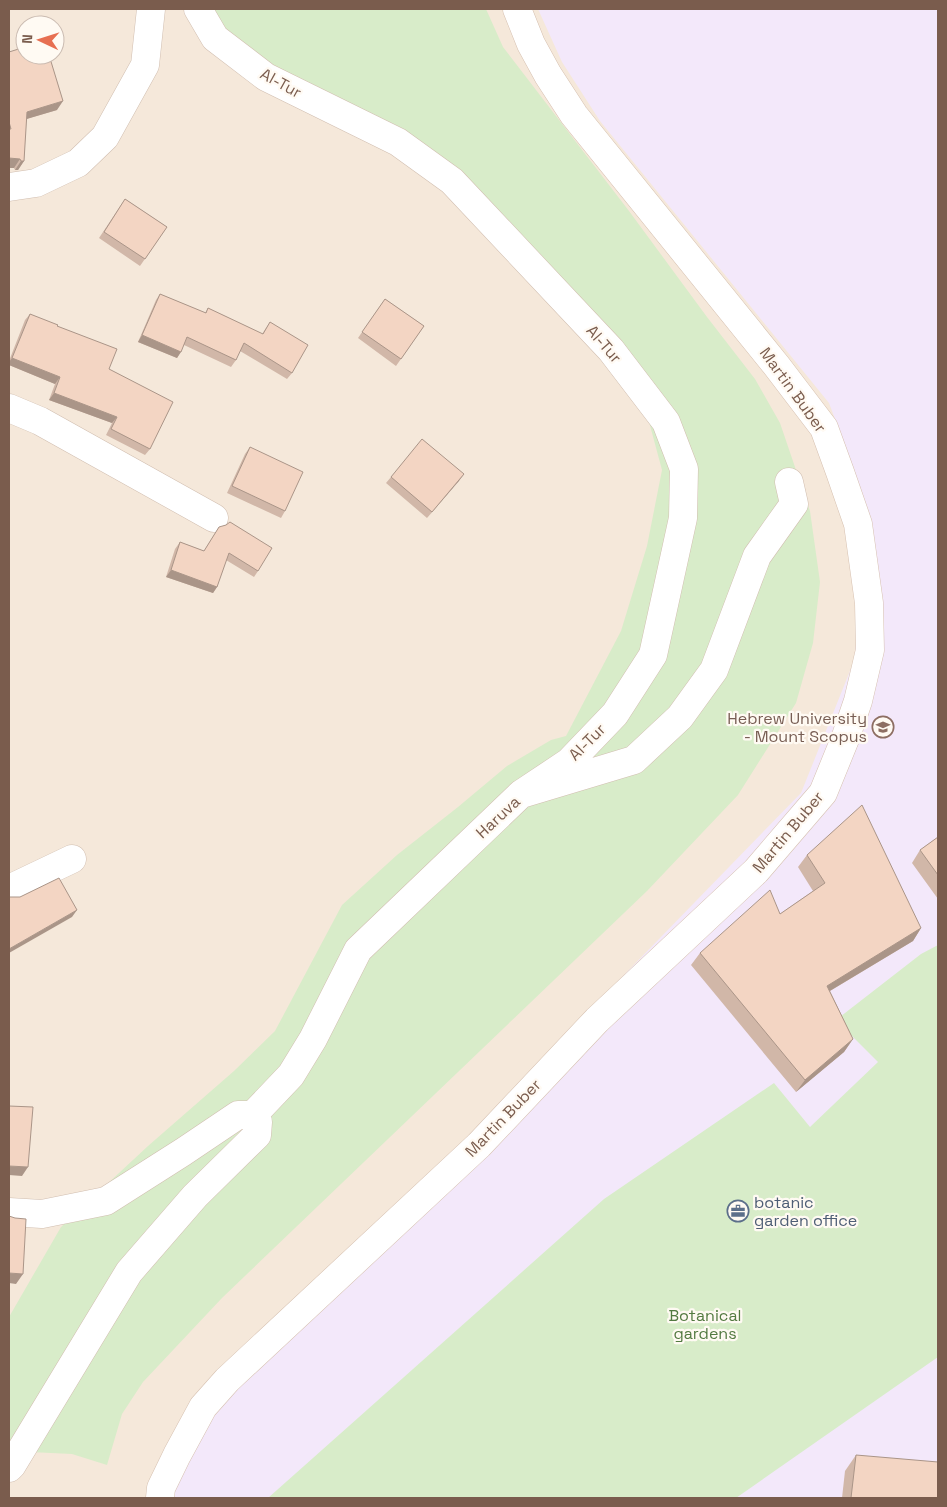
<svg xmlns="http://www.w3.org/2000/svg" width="947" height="1507" viewBox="0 0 947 1507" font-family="'Space Grotesk',sans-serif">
  <rect width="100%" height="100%" fill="#fdf6ec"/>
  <!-- residential -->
  <path fill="#f5e8da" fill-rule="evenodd" d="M 9,9 L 938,9 L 938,1498 L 9,1498 ZM 25,25 L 55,25 L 55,55 L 25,55 Z"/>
  <!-- education -->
  <path fill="#f3e8fa" d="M 538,9 L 938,9 L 938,1498 L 170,1498 L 209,1418 L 486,1117 L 801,793 L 854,661 L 863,580 L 861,511 L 853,467 L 829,403 L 600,121 L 562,62 Z"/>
  <!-- green -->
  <path fill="#d8ecc9" d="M 197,9 L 486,9 L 503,47 L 629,211 L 707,317 L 755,379 L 780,423 L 810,511 L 820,582 L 813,643 L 796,703 L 738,795 L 647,891 L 222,1298 L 143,1382 L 122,1414 L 107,1465 L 72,1454 L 9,1451 L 9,1317 L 61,1227 L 148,1146 L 234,1071 L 275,1031 L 342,905 L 397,855 L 458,807 L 507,766 L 551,740 L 566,736 L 621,631 L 647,546 L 662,470 L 648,418 L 596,340 L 399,133 L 237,48 Z
    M 938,945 L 938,1357 L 736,1498 L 268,1498 L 604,1199 L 774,1083 L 810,1127 L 878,1062 L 836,1020 L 921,954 Z"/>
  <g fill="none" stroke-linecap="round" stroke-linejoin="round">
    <!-- street casing -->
    <g stroke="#d1beb0" stroke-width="29">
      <path id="street" d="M 198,9 L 215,38 L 266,77 L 398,142 L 452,181 L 611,350 L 666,422 L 684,469 L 683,518 L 653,655 L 615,714 L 569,762 L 521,794
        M 9,187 L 36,183 L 78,163 L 105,137 L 145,65 L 151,9
        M 9,408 L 40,421 L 214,518
        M 9,889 L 72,859
        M 253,1115 L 291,1075 L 313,1039 L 358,950 L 521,794 L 634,760 L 680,717 L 714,670 L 757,556 L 794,504 L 789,482
        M 9,1212 L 42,1214 L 106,1201 L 183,1152 L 238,1115 L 253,1115 L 258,1122 L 257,1135 L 195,1196 L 129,1272 L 12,1465 L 9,1468"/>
    </g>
    <!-- secondary casing -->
    <g stroke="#d6c0b0" stroke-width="29">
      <path id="secondary" d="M 160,1498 L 161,1488 L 177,1455 L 203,1407 L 227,1380 L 479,1145 L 597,1020 L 756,871 L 823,793 L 845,739 L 858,701 L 870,650 L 869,603 L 858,524 L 840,472 L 824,428 L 776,365 L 574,115 L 548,75 L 531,44 L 517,9"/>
    </g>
    <!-- street -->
    <use href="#street" stroke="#fff" stroke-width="28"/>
    <!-- secondary -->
    <use href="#secondary" stroke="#fff" stroke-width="28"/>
  </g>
  <!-- wall -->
  <path fill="#d1b7a8" d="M 9,52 L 57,110 L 26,119 L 24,161 L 18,170 L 15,170 L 14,168 L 9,168 Z
    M 125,199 L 167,227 L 140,266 L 99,238 Z
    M 160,294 L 205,313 L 208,308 L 262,334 L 270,322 L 292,373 L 287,379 L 240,351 L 236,360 L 231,367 L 184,345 L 177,358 L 138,342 L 156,300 Z
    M 385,299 L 424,326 L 396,366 L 358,338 Z
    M 30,314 L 57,326 L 109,369 L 150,449 L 145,455 L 106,435 L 112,423 L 49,400 L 55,384 L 9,365 L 9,361 L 25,320 Z
    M 250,447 L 285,511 L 281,518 L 227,493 L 245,454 Z
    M 464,474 L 427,518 L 386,483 L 391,477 Z
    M 219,527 L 258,571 L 254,577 L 226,560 L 217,587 L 213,593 L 166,577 L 175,549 L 180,542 L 204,551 Z
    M 938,837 L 938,899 L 912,863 L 920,850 Z
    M 807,855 L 921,928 L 913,941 L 830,991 L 853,1039 L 844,1052 L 796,1092 L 691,965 L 700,953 L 780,914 L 813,891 L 798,867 Z
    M 856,1455 L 938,1498 L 842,1498 L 845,1471 Z"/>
  <!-- shaded-wall -->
  <path fill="#aa9588" d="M 63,101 L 57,110 L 20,121 L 27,112 Z
    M 9,158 L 20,159 L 14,168 L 9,168 Z
    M 21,161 L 24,161 L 18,170 L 15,170 Z
    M 142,335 L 181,352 L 177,358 L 138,342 Z
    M 12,358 L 60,377 L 55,384 L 9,365 L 9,362 Z
    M 54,393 L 117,417 L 112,423 L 49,400 Z
    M 464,474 L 459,481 L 427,518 L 432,512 Z
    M 171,570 L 217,587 L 213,593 L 166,577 Z
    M 77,910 L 72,917 L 9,953 L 9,949 Z
    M 921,928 L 913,941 L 818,998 L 827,986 Z
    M 853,1039 L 844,1052 L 796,1092 L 805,1080 Z
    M 9,1166 L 28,1167 L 22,1176 L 9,1175 Z
    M 9,1273 L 23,1274 L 16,1284 L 9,1283 Z"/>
  <!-- building -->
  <path fill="#f3d5c3" stroke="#aa9588" d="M 25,47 L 25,55 L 49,55 L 63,101 L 27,112 L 24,161 L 21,161 L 20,159 L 9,158 L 9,129 L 11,129 L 9,122 L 9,52 Z
    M 125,199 L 167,227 L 145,259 L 104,232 Z
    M 160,294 L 206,313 L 208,308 L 263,334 L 270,322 L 308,345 L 292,373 L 244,343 L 236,360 L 187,337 L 181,352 L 142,335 Z
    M 385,299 L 424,326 L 401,359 L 362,332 Z
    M 30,314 L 58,325 L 57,326 L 117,349 L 109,369 L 173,402 L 150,449 L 111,429 L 117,417 L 54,393 L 60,377 L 12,358 Z
    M 422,439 L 464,474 L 432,512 L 391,477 Z
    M 250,447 L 303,472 L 285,511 L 232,486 Z
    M 230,522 L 272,548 L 258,571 L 229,553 L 217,587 L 171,570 L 180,542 L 204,551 L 219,527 L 226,525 Z
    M 862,805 L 921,928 L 827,986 L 853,1039 L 805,1080 L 700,953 L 770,890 L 780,914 L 825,883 L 807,855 Z
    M 938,837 L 938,875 L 920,850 Z
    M 59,878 L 77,910 L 9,949 L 9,898 L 10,897 L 20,897 Z
    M 9,1106 L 33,1107 L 28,1167 L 9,1166 Z
    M 9,1216 L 15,1218 L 26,1219 L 23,1274 L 9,1273 Z
    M 856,1455 L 938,1462 L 938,1498 L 851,1498 Z"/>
  <!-- icons -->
  <defs>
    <g id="university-ring" transform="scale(1.125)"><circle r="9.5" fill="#fffaf3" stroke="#8d6e63" stroke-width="1.5"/><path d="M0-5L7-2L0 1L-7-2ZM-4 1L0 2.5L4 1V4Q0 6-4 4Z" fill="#8d6e63"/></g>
    <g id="office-ring" transform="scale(1.125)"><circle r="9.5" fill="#fffaf3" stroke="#5c6f8a" stroke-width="1.5"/><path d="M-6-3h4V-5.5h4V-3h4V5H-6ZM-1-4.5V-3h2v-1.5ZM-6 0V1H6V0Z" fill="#5c6f8a"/></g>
  </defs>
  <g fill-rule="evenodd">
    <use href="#university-ring" x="883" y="727"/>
    <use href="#office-ring" x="738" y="1211"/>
  </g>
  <g text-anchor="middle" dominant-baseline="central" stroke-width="4.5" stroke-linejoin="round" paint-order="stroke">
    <!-- street labels -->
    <g font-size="16" fill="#7a5c4d" stroke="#fffaf3">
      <text transform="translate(281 83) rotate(29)">Al-Tur</text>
      <text transform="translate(604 344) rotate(49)">Al-Tur</text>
      <text transform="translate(793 390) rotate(54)">Martin Buber</text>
      <text transform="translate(587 742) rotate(-45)">Al-Tur</text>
      <text transform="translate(498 817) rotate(-43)">Haruva</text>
      <text transform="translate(788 832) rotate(-50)">Martin Buber</text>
      <text transform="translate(503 1118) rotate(-46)">Martin Buber</text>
    </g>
    <!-- education labels -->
    <g font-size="16" fill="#785e54" stroke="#fffaf3" text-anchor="end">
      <text x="867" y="718">Hebrew University<tspan x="867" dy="18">- Mount Scopus</tspan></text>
    </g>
    <!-- service labels -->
    <g font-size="16" fill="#4e5e75" stroke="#fffaf3" text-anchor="start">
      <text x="754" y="1202">botanic<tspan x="754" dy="18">garden office</tspan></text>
    </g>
    <!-- park labels -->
    <g font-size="16" fill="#537a41" stroke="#fffaf3">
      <text x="705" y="1315">Botanical<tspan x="705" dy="18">gardens</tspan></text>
    </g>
  </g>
  <!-- border -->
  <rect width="947" height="1507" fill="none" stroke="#7a5c4d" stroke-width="20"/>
  <!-- north arrow -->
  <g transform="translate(40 40) rotate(274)"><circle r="24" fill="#fffaf3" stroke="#cabbb1"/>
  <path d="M0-4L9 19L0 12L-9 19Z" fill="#e76f51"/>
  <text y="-8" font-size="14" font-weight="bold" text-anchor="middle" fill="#7a5c4d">N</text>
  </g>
</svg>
